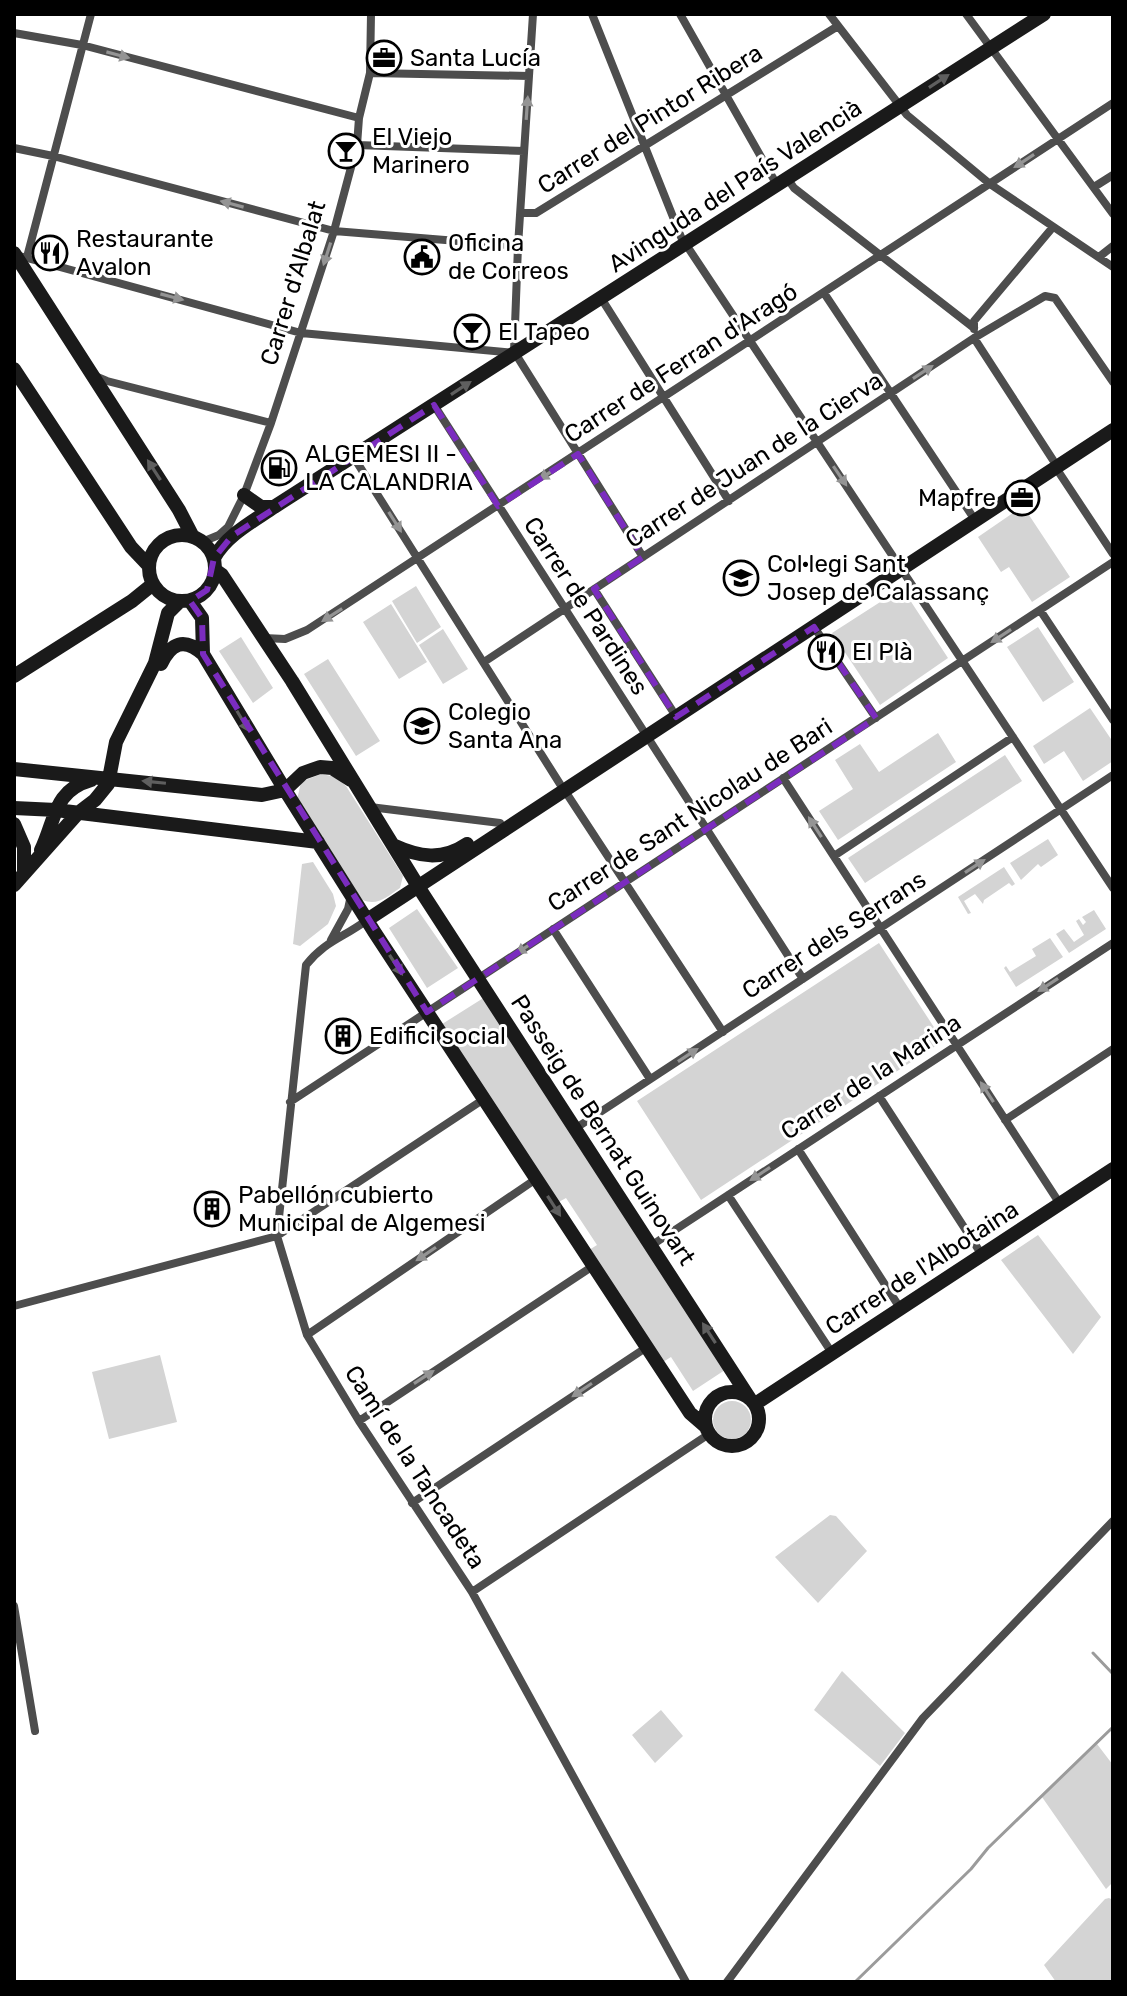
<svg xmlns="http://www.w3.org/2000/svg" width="1127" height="1996" viewBox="0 0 1127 1996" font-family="Rubik,sans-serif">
  <rect width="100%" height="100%" fill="#fff"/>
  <!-- green -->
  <path fill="#d4d4d4" d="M 1023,506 L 1070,577 L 1032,602 L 1009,567 L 1001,572 L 978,537 Z
    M 416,586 L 441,627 L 417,643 L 392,601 Z
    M 902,588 L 948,658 L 880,705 L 832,633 Z
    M 391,604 L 427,662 L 399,679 L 363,622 Z
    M 1038,627 L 1074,682 L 1043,702 L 1007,647 Z
    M 443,629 L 468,669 L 443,684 L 419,645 Z
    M 241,637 L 273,688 L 253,703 L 219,651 Z
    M 328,659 L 380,741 L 356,756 L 304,674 Z
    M 1090,708 L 1113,742 L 1113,761 L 1083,781 L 1064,751 L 1044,764 L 1033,746 Z
    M 938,733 L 956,762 L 838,840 L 819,811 L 853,789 L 835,760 L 860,744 L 879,772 Z
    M 1005,755 L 1022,781 L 865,883 L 848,858 Z
    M 321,774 L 336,777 L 346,786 L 403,876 L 400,888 C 387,897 378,906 362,900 L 297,800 L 301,782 Z
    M 1048,839 L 1058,855 L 1041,867 L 1038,864 L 1021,880 L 1010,863 Z
    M 313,862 L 333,894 L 336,906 L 328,924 L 300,946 L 293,944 L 302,864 Z
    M 1004,867 L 1015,884 L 1012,886 L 1009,883 L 984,900 L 983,904 L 975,894 L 964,901 L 971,913 L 968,914 L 958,897 Z
    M 417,909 L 458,968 L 427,988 L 389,928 Z
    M 1094,910 L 1106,929 L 1069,953 L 1056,934 L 1064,929 L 1074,942 L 1084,935 L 1076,921 L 1079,919 L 1083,925 L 1086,922 L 1082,917 Z
    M 1050,938 L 1063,957 L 1016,987 L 1004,968 L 1006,966 L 1010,972 L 1036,956 L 1032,949 Z
    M 879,943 L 943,1041 L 701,1200 L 637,1101 Z
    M 485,997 L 728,1368 L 693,1391 L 671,1357 L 663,1362 L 589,1250 L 597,1245 L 566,1198 L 557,1203 L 439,1026 Z
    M 1038,1235 L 1101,1317 L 1073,1354 L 1001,1260 Z
    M 160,1355 L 177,1422 L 109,1439 L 92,1372 Z
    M713 1420a19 19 0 1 1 38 0a19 19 0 1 1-38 0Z
    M 830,1515 L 836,1516 L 867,1551 L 818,1603 L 775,1557 Z
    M 842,1671 L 905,1733 L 880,1766 L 814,1710 Z
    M 661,1710 L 683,1736 L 655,1763 L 632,1735 Z
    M 1097,1744 L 1113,1765 L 1113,1882 L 1106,1889 L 1042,1797 Z
    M 1109,1898 L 1113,1900 L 1113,1982 L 1056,1982 L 1044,1965 L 1105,1899 Z"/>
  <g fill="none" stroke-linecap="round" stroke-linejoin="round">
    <!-- stream -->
    <path stroke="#9b9b9b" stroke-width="3" d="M 1093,1653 L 1113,1674
      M 855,1982 L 971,1869 L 988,1848 L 1113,1727"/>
    <!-- street -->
    <path stroke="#4d4d4d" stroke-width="8" d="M 592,14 L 681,237 L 1113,888
      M 680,14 L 777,185
      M 829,14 L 907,115 L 990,184 L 1113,267
      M 966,14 L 1113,214
      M 14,33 L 82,45 L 359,118
      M 370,73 L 529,76
      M 357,145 L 524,151
      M 14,148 L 53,156 L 334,231 L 518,246
      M 787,178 L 794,188 L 974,328
      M 1094,187 L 1113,175
      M 521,213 L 536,213 L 838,26
      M 16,255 L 301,333 L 515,353
      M 27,257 L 91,14
      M 1099,257 L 1113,246
      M 824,293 L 971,514
      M 601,298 L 729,501
      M 974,329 L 974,321 L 1053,227
      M 974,338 L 1053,460
      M 514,352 L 518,246 L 533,14
      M 515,353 L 643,557
      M 95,376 L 107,381 L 271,423
      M 434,405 L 803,979
      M 353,456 L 560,784
      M 1056,468 L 1113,554
      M 202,542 L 219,535 L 228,527 L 244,495 L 271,423 L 334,231 L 357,145 L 359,118 L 370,73 L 371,14
      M 594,589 L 672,710
      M 1040,610 L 1113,720
      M 814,627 L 876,718
      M 264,638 L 285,639 L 307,630 L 1113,103
      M 484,662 L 974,338 L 1045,296 L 1055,298 L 1113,382
      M 783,778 L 1060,1204
      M 565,791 L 723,1032
      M 370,807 L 500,823
      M 834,856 L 1013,737
      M 367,920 C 343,938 325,941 306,965 L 277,1236 L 307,1335 L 359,1421 L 472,1592 L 686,1982
      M 553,929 L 650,1079
      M 331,940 L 348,909 L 351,895
      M 879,1096 L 982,1255
      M 290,1102 L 1113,562
      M 1005,1120 L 1113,1049
      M 576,1128 L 1113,775
      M 798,1149 L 900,1308
      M 728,1195 L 832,1353
      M 652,1245 L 1113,943
      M 14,1306 L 277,1236 L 484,1099
      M 307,1335 L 536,1179
      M 359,1421 L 593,1266
      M 412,1503 L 647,1347
      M 472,1592 L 709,1434
      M 14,1606 L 35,1731
      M 727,1982 L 923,1718 L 1113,1521"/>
    <!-- secondary -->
    <path stroke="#1a1a1a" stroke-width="14" d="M 14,253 L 179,510 L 193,537
      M 14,369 L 131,547 L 149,566
      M 244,495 L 261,507 L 274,507
      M149 568a33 33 0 1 1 66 0a33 33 0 1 1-66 0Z
      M 214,558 C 227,535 252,522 274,507 L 1044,14
      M 215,570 L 222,575 L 292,681 L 421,891 L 750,1399
      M 190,601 L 202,618 L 203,654 L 285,790 L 375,933 L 690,1413 L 705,1426
      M 161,664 C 171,643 184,637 203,654
      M 14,676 L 132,601 L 153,584
      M 14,769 L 262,795 L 285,790 L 303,773 L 320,767 L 332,768 L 351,780
      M 14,808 L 56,810 L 318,842
      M 14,824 L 24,847 L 24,873
      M 393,845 C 419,857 442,861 467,844
      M 41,850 C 56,819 53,791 91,780
      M 14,885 L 78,813 L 95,800 L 108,784 L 116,742 L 155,663 L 168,613 L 180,601
      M 367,920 L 1113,430
      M705 1419a27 27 0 1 1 54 0a27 27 0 1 1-54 0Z
      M 755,1404 L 1113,1169"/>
  </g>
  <!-- one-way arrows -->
  <defs><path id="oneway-solid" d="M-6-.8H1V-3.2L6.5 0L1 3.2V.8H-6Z" transform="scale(2)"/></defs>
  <g fill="#949494">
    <use href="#oneway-solid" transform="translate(118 55) rotate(15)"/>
    <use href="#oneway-solid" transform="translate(527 108) rotate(-86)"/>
    <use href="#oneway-solid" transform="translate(1024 161) rotate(147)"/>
    <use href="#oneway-solid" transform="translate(232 204) rotate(-165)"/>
    <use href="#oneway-solid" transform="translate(327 254) rotate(108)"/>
    <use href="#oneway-solid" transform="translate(172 297) rotate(15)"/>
    <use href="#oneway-solid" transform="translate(923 372) rotate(-33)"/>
    <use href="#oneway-solid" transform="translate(549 473) rotate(147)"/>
    <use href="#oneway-solid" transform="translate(840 476) rotate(56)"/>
    <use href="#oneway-solid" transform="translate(395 522) rotate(58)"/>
    <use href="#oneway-solid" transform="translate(332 615) rotate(148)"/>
    <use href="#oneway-solid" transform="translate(1001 636) rotate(147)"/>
    <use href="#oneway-solid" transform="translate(815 827) rotate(-123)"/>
    <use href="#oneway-solid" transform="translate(975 866) rotate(-33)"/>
    <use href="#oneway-solid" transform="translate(526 947) rotate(147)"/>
    <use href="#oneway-solid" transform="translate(1048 985) rotate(147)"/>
    <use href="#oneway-solid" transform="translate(688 1055) rotate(-33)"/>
    <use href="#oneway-solid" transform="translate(987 1092) rotate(-123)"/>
    <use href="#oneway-solid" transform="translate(760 1174) rotate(147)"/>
    <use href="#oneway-solid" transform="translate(426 1254) rotate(146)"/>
    <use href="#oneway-solid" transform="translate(424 1377) rotate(-33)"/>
    <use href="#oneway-solid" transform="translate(582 1390) rotate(146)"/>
  </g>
  <g fill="#5f5f5f">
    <use href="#oneway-solid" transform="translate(939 81) rotate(-33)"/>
    <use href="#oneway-solid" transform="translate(461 388) rotate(-33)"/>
    <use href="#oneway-solid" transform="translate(154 470) rotate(-123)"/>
    <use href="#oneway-solid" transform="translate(243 721) rotate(59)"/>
    <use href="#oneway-solid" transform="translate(154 782) rotate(-174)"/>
    <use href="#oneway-solid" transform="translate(396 965) rotate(57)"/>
    <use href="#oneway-solid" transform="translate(554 1206) rotate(57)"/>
    <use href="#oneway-solid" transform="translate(709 1333) rotate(-123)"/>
  </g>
  <!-- marked area -->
  <path fill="none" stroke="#7b2cbf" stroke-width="6" stroke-dasharray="16 10" stroke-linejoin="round" d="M 434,405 L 498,506 L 578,454 L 643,557 L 594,589 L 676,717 L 814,627 L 876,718 L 427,1012 L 203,654 L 202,618 L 190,601 L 207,590 L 214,558 L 232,536 Z"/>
  <!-- icons -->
  <defs>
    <g id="office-ring" transform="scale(1.8)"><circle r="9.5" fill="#fff" stroke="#000" stroke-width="1.5"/><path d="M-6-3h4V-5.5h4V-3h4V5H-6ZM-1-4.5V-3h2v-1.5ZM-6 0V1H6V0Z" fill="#000"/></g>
    <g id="bar-ring" transform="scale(1.8)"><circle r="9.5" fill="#fff" stroke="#000" stroke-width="1.5"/><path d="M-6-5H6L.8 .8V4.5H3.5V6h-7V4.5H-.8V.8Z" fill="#000"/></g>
    <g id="restaurant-ring" transform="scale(1.8)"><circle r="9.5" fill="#fff" stroke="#000" stroke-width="1.5"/><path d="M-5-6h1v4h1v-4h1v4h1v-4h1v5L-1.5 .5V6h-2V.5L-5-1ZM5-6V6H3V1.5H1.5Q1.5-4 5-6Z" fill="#000"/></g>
    <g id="civic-ring" transform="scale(1.8)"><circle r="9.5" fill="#fff" stroke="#000" stroke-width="1.5"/><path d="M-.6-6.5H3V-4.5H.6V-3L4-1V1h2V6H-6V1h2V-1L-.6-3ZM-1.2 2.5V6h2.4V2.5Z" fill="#000"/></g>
    <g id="fuel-ring" transform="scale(1.8)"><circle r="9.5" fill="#fff" stroke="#000" stroke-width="1.5"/><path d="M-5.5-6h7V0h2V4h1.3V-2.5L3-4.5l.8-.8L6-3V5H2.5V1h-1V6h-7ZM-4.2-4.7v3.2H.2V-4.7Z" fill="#000"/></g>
    <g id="school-ring" transform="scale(1.8)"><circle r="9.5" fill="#fff" stroke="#000" stroke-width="1.5"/><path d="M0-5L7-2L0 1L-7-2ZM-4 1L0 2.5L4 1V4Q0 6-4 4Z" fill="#000"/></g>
    <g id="building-ring" transform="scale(1.8)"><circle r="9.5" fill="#fff" stroke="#000" stroke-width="1.5"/><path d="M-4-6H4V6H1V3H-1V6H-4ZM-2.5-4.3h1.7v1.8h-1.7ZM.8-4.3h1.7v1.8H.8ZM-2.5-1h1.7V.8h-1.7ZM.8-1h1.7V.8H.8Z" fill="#000"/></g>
  </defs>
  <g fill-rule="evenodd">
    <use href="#office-ring" x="384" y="58"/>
    <use href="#bar-ring" x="346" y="151"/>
    <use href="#restaurant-ring" x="50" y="253"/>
    <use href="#civic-ring" x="422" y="257"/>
    <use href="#bar-ring" x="472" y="332"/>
    <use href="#fuel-ring" x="279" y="468"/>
    <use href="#office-ring" x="1022" y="498"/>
    <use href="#school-ring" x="741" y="578"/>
    <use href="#restaurant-ring" x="826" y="652"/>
    <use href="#school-ring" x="422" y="726"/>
    <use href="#building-ring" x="343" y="1036"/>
    <use href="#building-ring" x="212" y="1209"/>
  </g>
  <g text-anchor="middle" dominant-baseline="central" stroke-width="6" stroke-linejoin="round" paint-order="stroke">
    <!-- poi labels -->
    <g font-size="24" fill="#000" stroke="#fff" text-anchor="start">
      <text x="410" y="58">Santa Lucía</text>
      <text x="372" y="137">El Viejo<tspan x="372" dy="28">Marinero</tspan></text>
      <text x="76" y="239">Restaurante<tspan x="76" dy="28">Avalon</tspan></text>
      <text x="448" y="243">Oficina<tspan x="448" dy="28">de Correos</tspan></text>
      <text x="498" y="332">El Tapeo</text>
      <text x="305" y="454">ALGEMESI II -<tspan x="305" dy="28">LA CALANDRIA</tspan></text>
      <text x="996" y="498" text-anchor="end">Mapfre</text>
      <text x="767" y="564">Col·legi Sant<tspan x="767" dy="28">Josep de Calassanç</tspan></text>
      <text x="852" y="652">El Plà</text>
      <text x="448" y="712">Colegio<tspan x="448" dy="28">Santa Ana</tspan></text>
      <text x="369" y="1036">Edifici social</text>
      <text x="238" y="1195">Pabellón cubierto<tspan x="238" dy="28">Municipal de Algemesi</tspan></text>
    </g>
    <!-- street labels -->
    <g font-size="24" fill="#000" stroke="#fff">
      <text transform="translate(650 119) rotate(-32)">Carrer del Pintor Ribera</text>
      <text transform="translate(735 186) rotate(-33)">Avinguda del País Valencià</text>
      <text transform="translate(293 283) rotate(-73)">Carrer d'Albalat</text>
      <text transform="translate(681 363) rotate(-33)">Carrer de Ferran d'Aragó</text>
      <text transform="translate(754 460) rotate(-33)">Carrer de Juan de la Cierva</text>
      <text transform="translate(586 606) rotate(57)">Carrer de Pardines</text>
      <text transform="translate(690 815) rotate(-33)">Carrer de Sant Nicolau de Bari</text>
      <text transform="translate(834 935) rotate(-33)">Carrer dels Serrans</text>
      <text transform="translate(871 1077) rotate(-33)">Carrer de la Marina</text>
      <text transform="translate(603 1130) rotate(57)">Passeig de Bernat Guinovart</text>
      <text transform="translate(922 1268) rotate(-33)">Carrer de l'Albotaina</text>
      <text transform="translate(415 1467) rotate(57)">Camí de la Tancadeta</text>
    </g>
  </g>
  <!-- border -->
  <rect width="1127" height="1996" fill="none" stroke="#000000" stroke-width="32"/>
</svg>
